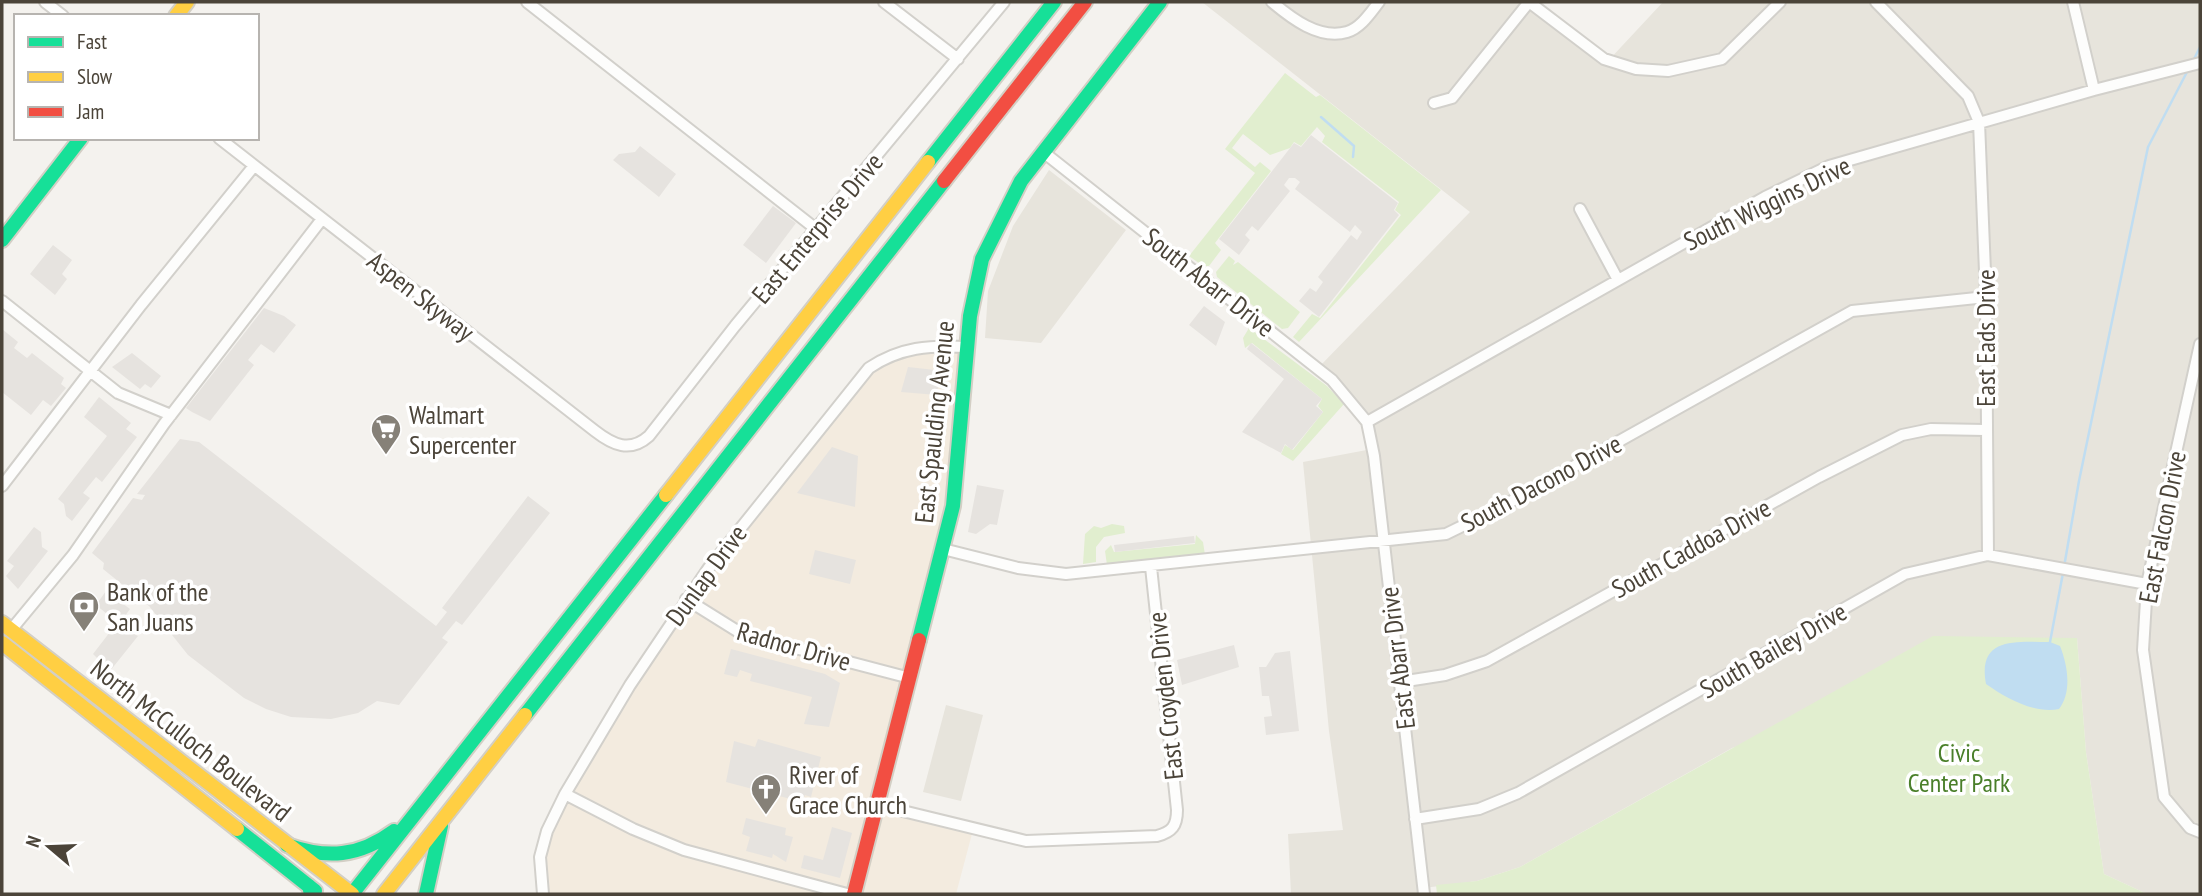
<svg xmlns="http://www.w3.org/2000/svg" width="2202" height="896" viewBox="0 0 2202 896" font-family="'PT Sans Narrow',sans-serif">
  <rect width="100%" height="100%" fill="#f4f2ee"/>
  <!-- residential -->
  <path fill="#e7e4dc" d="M 1202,2 L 1529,2 L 1608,61 L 1663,2 L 2200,2 L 2200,894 L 2147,894 L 2104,874 L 2086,752 L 2077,638 L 1732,748 L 1520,867 L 1477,881 L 1424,888 L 1424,894 L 1291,894 L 1288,834 L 1343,830 L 1329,731 L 1303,462 L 1372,449 L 1367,422 L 1318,368 L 1470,212 Z
    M 1049,170 L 1126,230 L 1041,343 L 985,338 L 988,291 L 1013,226 Z
    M 946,705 L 983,715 L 961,801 L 923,792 Z"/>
  <!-- commercial -->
  <path fill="#f3ebdf" d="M 967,347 L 959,463 L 878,804 L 973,830 L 956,894 L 543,894 L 542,842 L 686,599 L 884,358 Z"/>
  <!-- green -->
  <path fill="#e1eecf" d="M 1285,73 L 1316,97 L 1320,95 L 1441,190 L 1299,342 L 1293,337 L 1312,314 L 1320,318 L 1401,215 L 1395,210 L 1399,202 L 1322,142 L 1325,136 L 1317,127 L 1301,146 L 1294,142 L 1290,148 L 1270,155 L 1243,134 L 1232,148 L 1255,167 L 1260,162 L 1271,171 L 1215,243 L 1221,250 L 1209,266 L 1203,266 L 1189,256 L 1255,173 L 1225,149 Z
    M 1229,256 L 1235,261 L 1233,265 L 1238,262 L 1300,312 L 1288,328 L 1282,329 L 1217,277 L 1216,272 Z
    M 1249,328 L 1327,386 L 1344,404 L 1293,461 L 1281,454 L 1285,445 L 1293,450 L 1323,412 L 1318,406 L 1322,399 L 1252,343 L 1245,348 L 1243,338 Z
    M 1112,524 L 1124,526 L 1125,533 L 1104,537 L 1096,547 L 1096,562 L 1083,564 L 1085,534 L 1094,526 L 1101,528 Z
    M 1196,535 L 1203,542 L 1205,555 L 1107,565 L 1105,551 L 1111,545 L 1114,552 L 1195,544 Z
    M 1933,636 L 2077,638 L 2086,752 L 2104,874 L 2147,894 L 1437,894 L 1436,885 L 1477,881 L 1520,867 Z"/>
  <!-- parking -->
  <path fill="#e6e3df" d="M 1311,135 L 1398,203 L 1394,210 L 1399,215 L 1319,317 L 1299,301 L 1310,288 L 1316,292 L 1323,282 L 1318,277 L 1351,235 L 1357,240 L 1362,232 L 1355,225 L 1350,232 L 1295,189 L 1300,182 L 1295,178 L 1289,178 L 1284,185 L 1290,191 L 1258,231 L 1252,226 L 1245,235 L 1250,240 L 1239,255 L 1219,239 L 1294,143 L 1301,147 Z
    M 640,146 L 676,174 L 659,197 L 613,160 L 619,154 L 635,152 Z
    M 773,206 L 796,223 L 766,263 L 743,245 Z
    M 53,245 L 72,260 L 62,274 L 67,279 L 55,295 L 30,274 Z
    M 1204,306 L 1225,322 L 1216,346 L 1189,325 Z
    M 264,308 L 284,316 L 296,325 L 274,353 L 261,344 L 248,360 L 254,365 L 210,421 L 192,412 L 186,408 Z
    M 2,329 L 18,342 L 14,348 L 27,358 L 32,353 L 64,378 L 61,384 L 66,388 L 51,406 L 43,400 L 31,415 L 2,392 Z
    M 1251,343 L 1322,399 L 1316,406 L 1323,412 L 1292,450 L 1285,444 L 1281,453 L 1242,432 L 1284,379 L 1247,349 Z
    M 132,353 L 161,376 L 151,388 L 145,384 L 140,389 L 112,367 Z
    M 908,367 L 935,370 L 934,377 L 939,378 L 937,395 L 901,392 Z
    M 99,397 L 131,423 L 126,429 L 137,437 L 102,482 L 96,477 L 83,493 L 90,498 L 72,521 L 66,516 L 64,504 L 58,499 L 107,436 L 84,417 Z
    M 180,439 L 199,442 L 436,626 L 447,612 L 442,608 L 528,496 L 550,513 L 462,625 L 456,621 L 442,638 L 448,642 L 399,705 L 377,701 L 358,713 L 331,719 L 291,717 L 266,709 L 244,698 L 188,655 L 149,606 L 103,569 L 104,563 L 92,553 L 133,498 L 142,500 L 145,495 L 137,494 Z
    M 832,447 L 858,456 L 855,507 L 797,493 Z
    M 977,485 L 1004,490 L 997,525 L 990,524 L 976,534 L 968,532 Z
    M 34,527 L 41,532 L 42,547 L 48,551 L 18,589 L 6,576 L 14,566 L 7,561 Z
    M 1194,536 L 1195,543 L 1115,552 L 1114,545 Z
    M 815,550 L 856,560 L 850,584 L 809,574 Z
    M 106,591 L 130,609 L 125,616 L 132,633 L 138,636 L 110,671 L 93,654 L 113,628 L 119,633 L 123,627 L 96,605 Z
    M 1234,645 L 1239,667 L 1182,685 L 1177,660 Z
    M 731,649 L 825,674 L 840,683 L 829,727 L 804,724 L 812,697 L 750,681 L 752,674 L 740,670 L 737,677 L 724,674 Z
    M 1290,651 L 1299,731 L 1266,735 L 1264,717 L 1272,716 L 1269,696 L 1262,696 L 1259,667 L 1266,667 L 1275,653 Z
    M 758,739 L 821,757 L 811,797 L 805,795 L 802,802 L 726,782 L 734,741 L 755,747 Z
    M 746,818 L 786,828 L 785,835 L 793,837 L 786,862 L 773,854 L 772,858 L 746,851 L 750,837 L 742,834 Z
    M 832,827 L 852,833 L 840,878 L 801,868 L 804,855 L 823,860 Z"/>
  <!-- water -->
  <path fill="#c0ddf1" d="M 2050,642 L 2060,646 C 2068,666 2072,692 2059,709 C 2034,714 2006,698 1986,684 C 1977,636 2017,642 2050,642 Z"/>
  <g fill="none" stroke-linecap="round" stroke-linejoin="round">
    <!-- stream -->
    <path stroke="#c0ddf1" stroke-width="2.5" d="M 2193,61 L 2200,47
      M 1321,117 L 1354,146 L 1353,157
      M 2064,567 L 2079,481 L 2148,147 L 2188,70
      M 2050,642 L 2063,573"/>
    <!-- street casing -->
    <g stroke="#d2d0cb" stroke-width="14">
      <path id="street" d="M 45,2 L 63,16
        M 527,2 L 816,229
        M 884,2 L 958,59
        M 1272,2 C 1291,18 1319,40 1347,32 C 1361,28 1371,12 1379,2
        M 1529,2 L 1604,59 L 1636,69 L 1668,71 L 1722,59 L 1780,2
        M 1876,2 L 1968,96 L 1979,122 L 1986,297 L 1988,555
        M 2073,2 L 2094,90
        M 1434,103 L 1452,98 L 1529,2
        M 219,138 L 595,431 C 613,445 630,453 649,436 L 735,326 L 1004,2
        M 1042,151 L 1332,380 L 1367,422 L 1374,456 L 1424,894
        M 1580,209 L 1618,280
        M 2,301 L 118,393 L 171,415
        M 2200,344 L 2147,584 L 2143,650 L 2164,797 L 2190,828 L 2200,832
        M 1367,422 L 1765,197 L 1829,166 L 2094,90 L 2200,63
        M 2,486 L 141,305 L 254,166
        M 943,549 L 1018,568 L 1066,574 L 1446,534 L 1501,507 L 1852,311 L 1986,297
        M 686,599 L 742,634 L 910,678
        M 11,630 L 73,555 L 164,424 L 322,219
        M 1400,682 L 1445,675 L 1487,661 L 1819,477 L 1902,435 L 1931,429 L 1985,430
        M 565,794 L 633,829 L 684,850 L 847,894
        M 878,805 L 1026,841 L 1157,836 C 1172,832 1177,826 1177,810 L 1151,567
        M 1415,819 L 1479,809 L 1518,793 L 1905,574 L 1988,555 L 2147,584
        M 543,894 L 540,857 L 547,831 L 565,794 L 630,685 L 708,569 L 869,368 C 900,347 930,345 967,347"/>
    </g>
    <!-- fast casing -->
    <g stroke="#d3cfc5" stroke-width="18">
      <path id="fast" d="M 928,162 L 1054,2
        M 2,240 L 81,138
        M 919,640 L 953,506 L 970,316 L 982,259 L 1021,181 L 1160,2
        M 525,715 L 944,181
        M 237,829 L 315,891
        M 287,845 C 327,859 359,857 394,831
        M 309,886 L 311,894
        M 352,894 L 666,495
        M 426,894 L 441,826"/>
    </g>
    <!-- slow casing -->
    <g stroke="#d3cfc5" stroke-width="18">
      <path id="slow" d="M 176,16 L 187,2
        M 666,495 L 928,162
        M 2,623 L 352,894
        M 2,643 L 237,829
        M 384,894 L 525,715"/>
    </g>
    <!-- jam casing -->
    <g stroke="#d3cfc5" stroke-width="18">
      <path id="jam" d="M 944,181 L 1085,2
        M 854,894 L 919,640"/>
    </g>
    <!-- street -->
    <use href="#street" stroke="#fdfdfc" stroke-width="10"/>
    <!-- fast -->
    <use href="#fast" stroke="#16e098" stroke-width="14"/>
    <!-- slow -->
    <use href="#slow" stroke="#ffcf43" stroke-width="14"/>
    <!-- jam -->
    <use href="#jam" stroke="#f24e42" stroke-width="14"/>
  </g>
  <!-- icons -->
  <defs>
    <g id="supermarket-pin" transform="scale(1.575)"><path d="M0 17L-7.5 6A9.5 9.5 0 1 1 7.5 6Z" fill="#868178" stroke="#fff"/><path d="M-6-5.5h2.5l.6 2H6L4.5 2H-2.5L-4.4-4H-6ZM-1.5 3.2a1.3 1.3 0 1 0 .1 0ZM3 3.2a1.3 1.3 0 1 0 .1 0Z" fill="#fff"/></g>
    <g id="bank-pin" transform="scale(1.575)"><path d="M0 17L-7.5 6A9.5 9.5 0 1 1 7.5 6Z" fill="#868178" stroke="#fff"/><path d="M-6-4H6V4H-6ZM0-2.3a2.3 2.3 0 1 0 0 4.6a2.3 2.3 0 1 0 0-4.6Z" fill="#fff"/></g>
    <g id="church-pin" transform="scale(1.575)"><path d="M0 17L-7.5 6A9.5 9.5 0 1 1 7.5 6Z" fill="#868178" stroke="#fff"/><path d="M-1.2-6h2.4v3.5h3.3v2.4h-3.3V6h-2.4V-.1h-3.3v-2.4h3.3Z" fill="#fff"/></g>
  </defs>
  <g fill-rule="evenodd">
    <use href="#supermarket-pin" x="386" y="429"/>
    <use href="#bank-pin" x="84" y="606"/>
    <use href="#church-pin" x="766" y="789"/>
  </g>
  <g text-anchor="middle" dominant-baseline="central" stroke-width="7" stroke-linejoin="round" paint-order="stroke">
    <!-- street labels -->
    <g font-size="26" fill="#4b4439" stroke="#fff">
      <text transform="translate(1767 203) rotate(-26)">South Wiggins Drive</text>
      <text transform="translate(817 228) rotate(-50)">East Enterprise Drive</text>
      <text transform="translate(1209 282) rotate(38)">South Abarr Drive</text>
      <text transform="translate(421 296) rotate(38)">Aspen Skyway</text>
      <text transform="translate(1985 338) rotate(-90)">East Eads Drive</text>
      <text transform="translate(934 422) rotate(-84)">East Spaulding Avenue</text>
      <text transform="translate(1541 483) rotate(-28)">South Dacono Drive</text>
      <text transform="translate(2162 527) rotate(-79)">East Falcon Drive</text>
      <text transform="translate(1691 548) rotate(-29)">South Caddoa Drive</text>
      <text transform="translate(706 575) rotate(-54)">Dunlap Drive</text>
      <text transform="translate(794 646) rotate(16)">Radnor Drive</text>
      <text transform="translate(1773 650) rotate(-30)">South Bailey Drive</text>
      <text transform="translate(1397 658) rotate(-97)">East Abarr Drive</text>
      <text transform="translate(1165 696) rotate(-96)">East Croyden Drive</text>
      <text transform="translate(191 740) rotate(38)">North McCulloch Boulevard</text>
    </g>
    <!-- poi labels -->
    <g font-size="26" fill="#4b4439" stroke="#fff" text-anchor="start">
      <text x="409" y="414">Walmart<tspan x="409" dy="30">Supercenter</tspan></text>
      <text x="107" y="591">Bank of the<tspan x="107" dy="30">San Juans</tspan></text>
      <text x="789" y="774">River of<tspan x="789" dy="30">Grace Church</tspan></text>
    </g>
    <!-- park labels -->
    <g font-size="26" fill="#4a7f2a" stroke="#fff">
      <text x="1959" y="752">Civic<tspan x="1959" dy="30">Center Park</tspan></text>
    </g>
  </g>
  <!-- border -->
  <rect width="2202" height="896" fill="none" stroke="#4b4439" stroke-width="7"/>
  <!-- legend -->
  <rect x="14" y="14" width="245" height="126" fill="#ffffff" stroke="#b7b4b0" stroke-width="2"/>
  <rect x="28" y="37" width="35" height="10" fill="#16e098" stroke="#b7b4b0" stroke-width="2"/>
  <text x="77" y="49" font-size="21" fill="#4b4439">Fast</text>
  <rect x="28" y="72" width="35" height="10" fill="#ffcf43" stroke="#b7b4b0" stroke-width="2"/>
  <text x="77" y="84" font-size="21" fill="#4b4439">Slow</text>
  <rect x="28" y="107" width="35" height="10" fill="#f24e42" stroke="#b7b4b0" stroke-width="2"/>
  <text x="77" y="119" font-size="21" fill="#4b4439">Jam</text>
  <!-- north arrow -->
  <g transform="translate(49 847) rotate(289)" stroke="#ffffff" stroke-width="5" paint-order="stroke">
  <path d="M0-5L12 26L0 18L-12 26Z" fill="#4b4439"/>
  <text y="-10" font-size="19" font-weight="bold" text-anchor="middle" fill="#4b4439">N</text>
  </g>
</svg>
